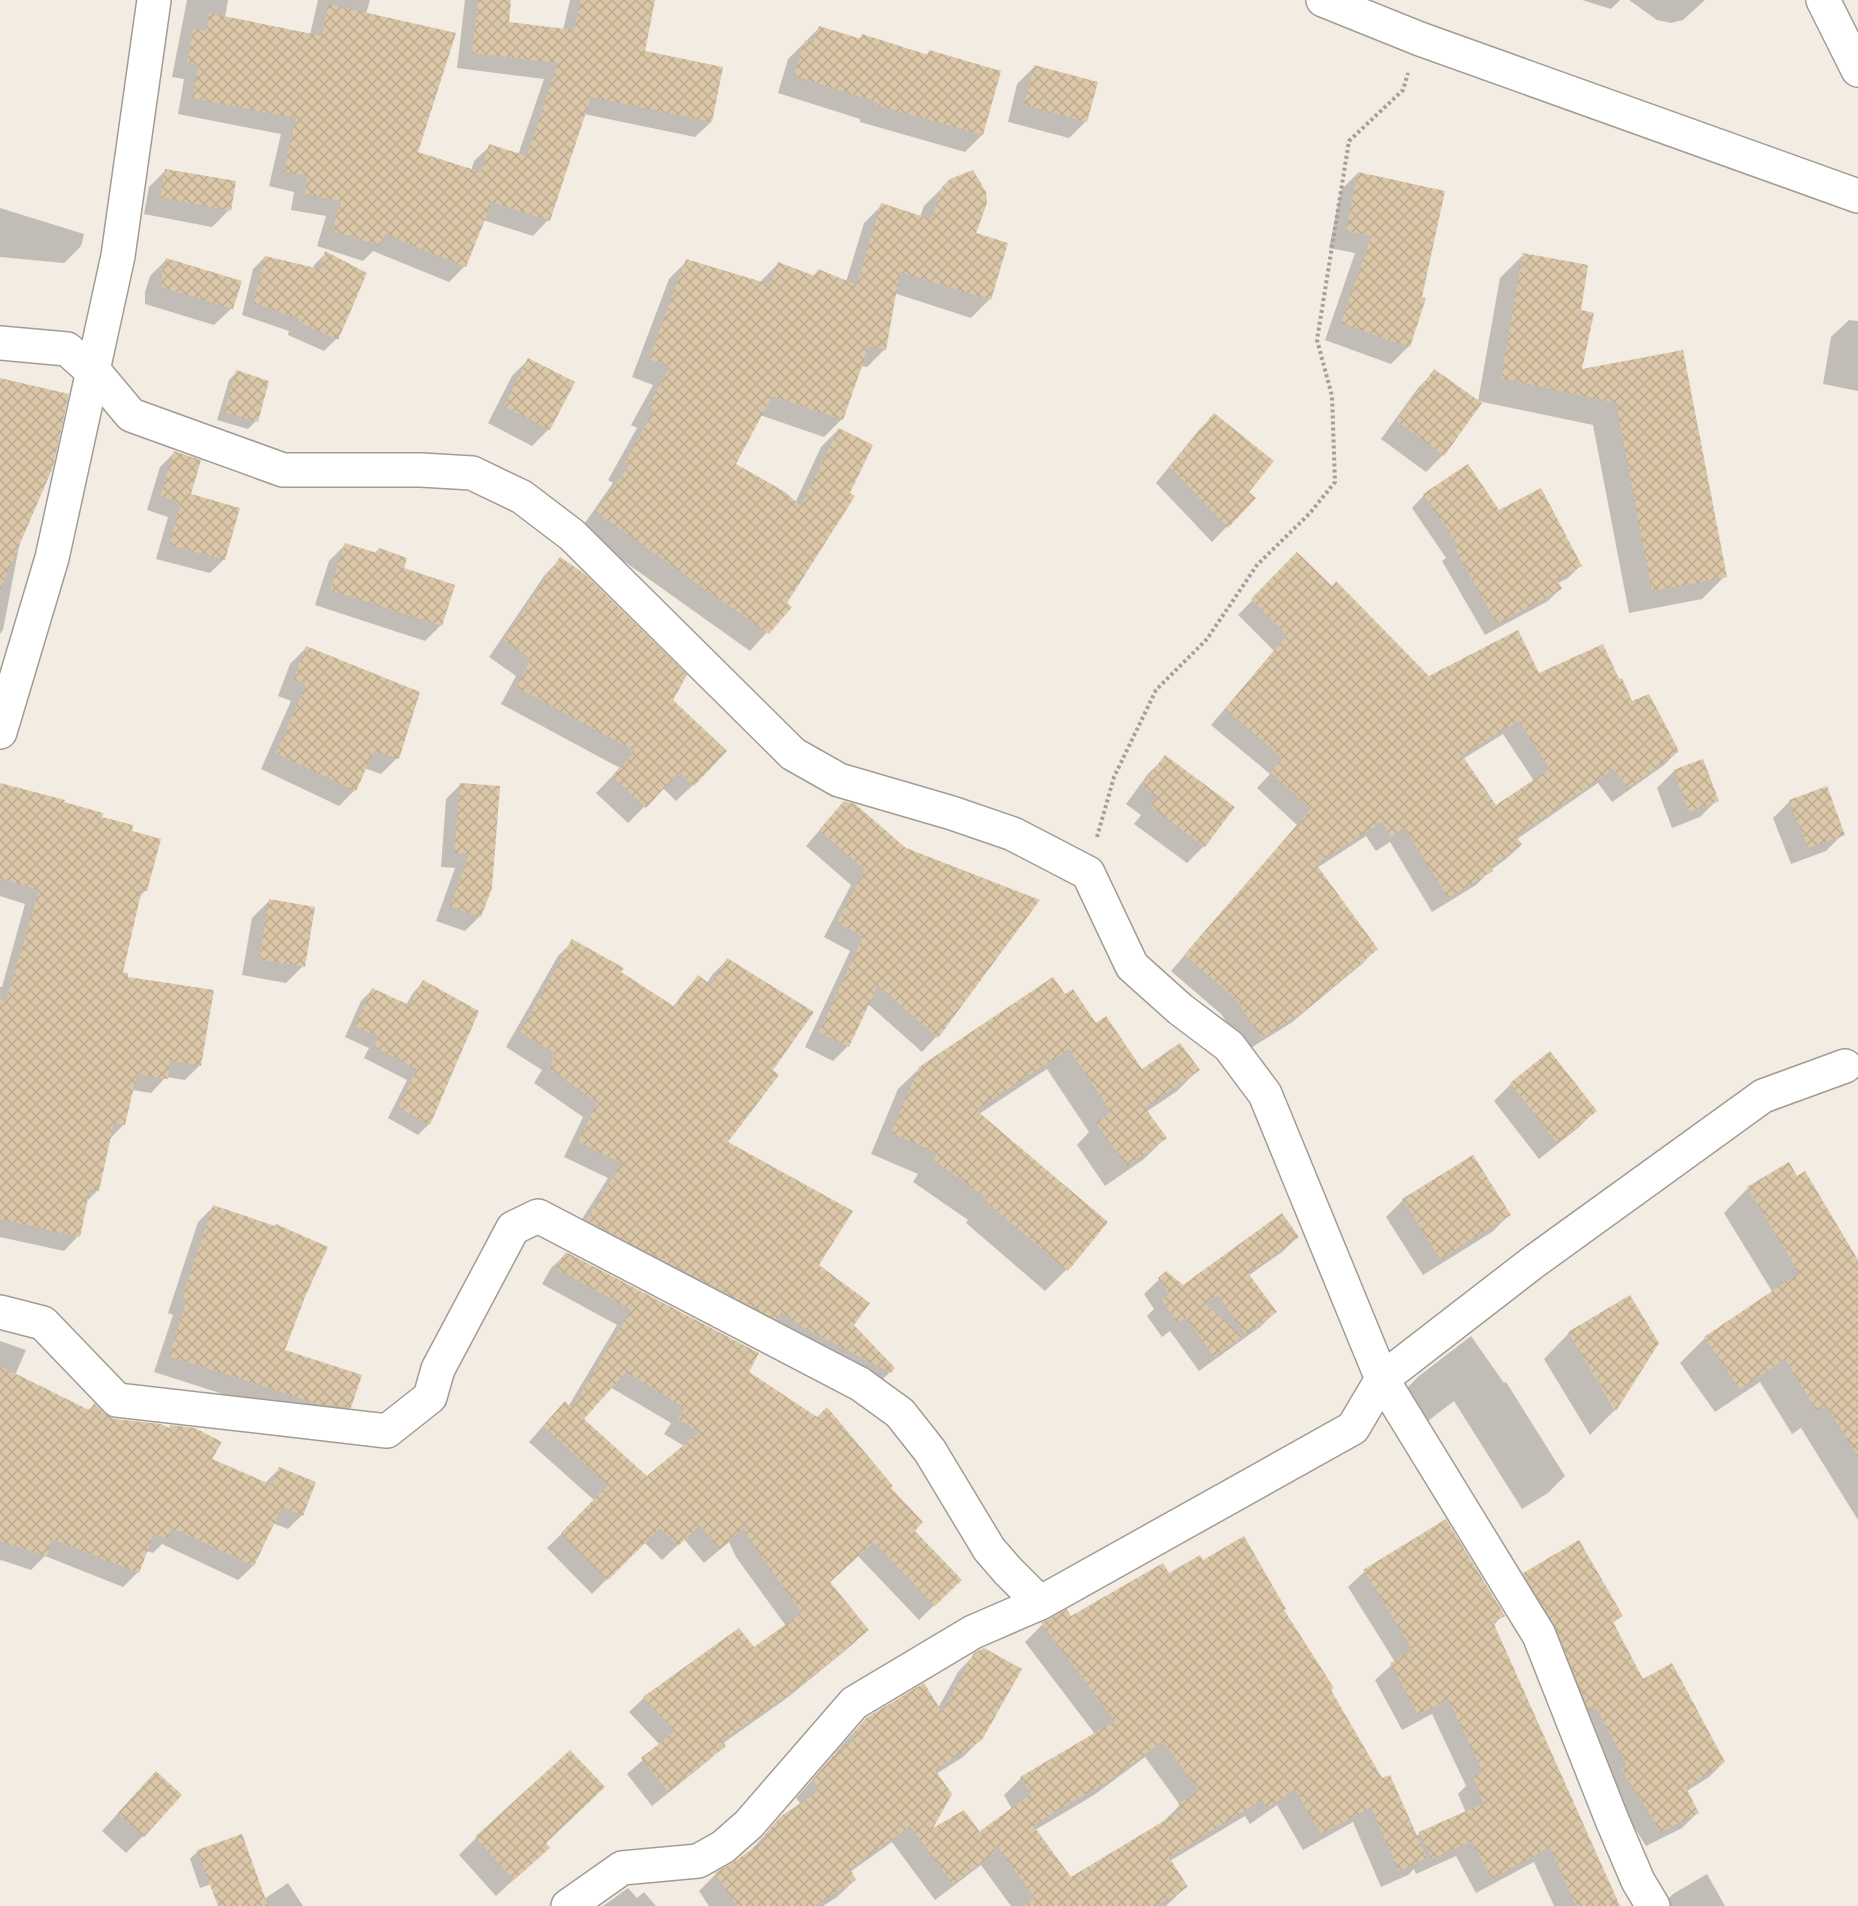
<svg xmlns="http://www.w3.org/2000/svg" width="1858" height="1906" viewBox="0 0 1858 1906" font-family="'Source Serif 4',serif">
  <defs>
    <pattern id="building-cross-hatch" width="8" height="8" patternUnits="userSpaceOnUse" patternTransform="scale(1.5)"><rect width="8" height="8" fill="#dbc7a8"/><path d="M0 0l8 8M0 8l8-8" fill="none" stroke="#bcab91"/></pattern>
  </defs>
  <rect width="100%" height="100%" fill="#f2ece3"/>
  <!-- shadow -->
  <path fill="#0003" fill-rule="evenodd" d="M 187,0 L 228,0 L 225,18 L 310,35 L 318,0 L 370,0 L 366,14 L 416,153 L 471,171 L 474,161 L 490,146 L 518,155 L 544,79 L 457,68 L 465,0 L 509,0 L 507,24 L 563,30 L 570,0 L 653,0 L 643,53 L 711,122 L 695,137 L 584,114 L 548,220 L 533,236 L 483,220 L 465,266 L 449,282 L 373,251 L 363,261 L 317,246 L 326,216 L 291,210 L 294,192 L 269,186 L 281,134 L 178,114 L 184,79 L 172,77 Z
    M 1582,0 L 1620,0 L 1611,9 Z
    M 1629,0 L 1705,0 L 1683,20 L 1671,23 L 1657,20 Z
    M 819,28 L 858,40 L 863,35 L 925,56 L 929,52 L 982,135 L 965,152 L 860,122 L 860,119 L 778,93 L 788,59 Z
    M 1034,67 L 1086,121 L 1069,138 L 1008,122 L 1017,84 Z
    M 166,170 L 229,210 L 212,227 L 144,214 L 149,187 Z
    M 1358,173 L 1420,298 L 1425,299 L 1408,347 L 1391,364 L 1325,340 L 1355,253 L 1329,248 L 1341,190 Z
    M 950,180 L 974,234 L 1006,244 L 989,300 L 971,318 L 894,293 L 885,349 L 867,367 L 860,366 L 842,419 L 824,437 L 760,415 L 734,465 L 795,503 L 821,447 L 839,429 L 785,603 L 790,607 L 750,651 L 580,530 L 613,483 L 608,480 L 637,428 L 631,425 L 653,385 L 632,377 L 669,279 L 687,261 L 760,282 L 778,264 L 813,276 L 818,271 L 846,282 L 864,223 L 882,205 L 920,217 L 924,206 Z
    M 0,208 L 84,234 L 81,246 L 64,263 L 0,257 Z
    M 326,253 L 336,339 L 324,351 L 288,335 L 289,331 L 242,315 L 253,269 L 265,257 L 313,268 L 314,265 Z
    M 1523,255 L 1579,311 L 1580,371 L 1682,352 L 1725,576 L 1702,599 L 1629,613 L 1593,425 L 1478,401 L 1500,278 Z
    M 167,259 L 232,308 L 214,325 L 145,304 L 145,292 L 150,276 Z
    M 1849,320 L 1858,321 L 1858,391 L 1823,384 L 1831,337 Z
    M 529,359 L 549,429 L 532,446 L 488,423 L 512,376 Z
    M 1435,371 L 1480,404 L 1443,455 L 1426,472 L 1381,439 L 1418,388 Z
    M 237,372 L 256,421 L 248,429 L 217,420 L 229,380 Z
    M 0,380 L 21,536 L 3,630 L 0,634 Z
    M 1214,415 L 1247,492 L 1254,498 L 1212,542 L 1156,483 L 1199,430 Z
    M 174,453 L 189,495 L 224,559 L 210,573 L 156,559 L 168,517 L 147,510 L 160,467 Z
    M 1424,495 L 1498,512 L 1580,566 L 1568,578 L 1558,583 L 1560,589 L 1548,601 L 1485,635 L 1442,561 L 1446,558 L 1412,508 Z
    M 345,545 L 374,554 L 379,549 L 402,569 L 453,586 L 440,626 L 425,641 L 315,605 L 329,561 Z
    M 1297,554 L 1429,678 L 1538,675 L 1618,681 L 1632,703 L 1678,751 L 1663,766 L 1612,802 L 1598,783 L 1517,839 L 1521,845 L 1506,859 L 1491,870 L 1476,885 L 1432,912 L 1390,842 L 1376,851 L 1366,836 L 1317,868 L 1376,949 L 1362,964 L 1291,1023 L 1246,1051 L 1221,1014 L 1171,971 L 1297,825 L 1257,788 L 1270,774 L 1211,725 L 1274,651 L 1238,615 ZM 1503,734 L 1534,781 L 1495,807 L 1463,759 Z
    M 560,559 L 672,700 L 693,785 L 676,801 L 663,788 L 628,823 L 596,793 L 620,768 L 501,704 L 516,676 L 489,657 L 544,576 Z
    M 306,648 L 397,758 L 381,774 L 364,768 L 355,790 L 339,806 L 261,769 L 291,701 L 278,696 L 290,664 Z
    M 1165,757 L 1204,846 L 1187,863 L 1134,824 L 1141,815 L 1126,804 L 1148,774 Z
    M 1674,771 L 1717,800 L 1700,817 L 1672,828 L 1657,788 Z
    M 0,785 L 62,803 L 130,832 L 146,890 L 138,898 L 121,973 L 200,1065 L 185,1080 L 166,1077 L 151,1093 L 132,1090 L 124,1124 L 109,1140 L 98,1190 L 85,1203 L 78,1236 L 64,1251 L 0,1237 L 0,987 L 2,987 L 25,904 L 0,896 Z
    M 460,785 L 480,916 L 465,931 L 436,921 L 455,868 L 441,867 L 446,799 Z
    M 1790,801 L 1843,834 L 1826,851 L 1791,864 L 1773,818 Z
    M 830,818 L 905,850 L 1037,901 L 936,1037 L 922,1052 L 868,1004 L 848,1046 L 833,1061 L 805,1047 L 850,951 L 824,937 L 851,885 L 806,846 Z
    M 270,900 L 303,966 L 286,983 L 242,975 L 252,918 Z
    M 573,941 L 673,1007 L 684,992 L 698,977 L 707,983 L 712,975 L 727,960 L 771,1070 L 726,1142 L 817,1266 L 852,1325 L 890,1372 L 875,1387 L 572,1235 L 608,1178 L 564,1157 L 583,1117 L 534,1083 L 542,1070 L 506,1047 L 558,956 Z
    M 423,982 L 429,1124 L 418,1135 L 388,1118 L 407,1080 L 364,1058 L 369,1048 L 345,1037 L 361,1001 L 372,990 L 406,1005 L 413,993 Z
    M 1064,996 L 1141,1071 L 1198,1070 L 1177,1091 L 1146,1112 L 1165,1138 L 1144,1159 L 1105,1186 L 1077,1145 L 1089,1132 L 1047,1069 L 979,1114 L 1106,1222 L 1066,1270 L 1045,1291 L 966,1223 L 968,1220 L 913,1182 L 918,1174 L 871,1154 L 898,1089 L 920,1068 Z
    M 1511,1084 L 1595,1111 L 1578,1128 L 1539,1159 L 1494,1101 Z
    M 1788,1164 L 1858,1261 L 1858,1520 L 1801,1428 L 1792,1434 L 1760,1382 L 1715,1412 L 1680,1363 L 1705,1338 L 1773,1293 L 1724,1213 L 1748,1188 Z
    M 1403,1200 L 1509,1215 L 1492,1232 L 1423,1275 L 1386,1217 Z
    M 213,1207 L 304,1296 L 283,1351 L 350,1407 L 335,1423 L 302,1419 L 154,1372 L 173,1315 L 168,1313 L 198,1222 Z
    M 1297,1237 L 1282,1252 L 1248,1276 L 1275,1312 L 1260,1327 L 1199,1371 L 1170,1331 L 1162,1337 L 1147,1316 L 1154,1309 L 1144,1294 L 1166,1273 L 1183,1287 Z
    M 566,1254 L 747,1372 L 889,1488 L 913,1531 L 960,1580 L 919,1620 L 858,1556 L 829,1583 L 867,1630 L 852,1645 L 787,1698 L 722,1744 L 724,1746 L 709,1760 L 652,1806 L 627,1774 L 660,1745 L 629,1712 L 644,1698 L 753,1649 L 786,1626 L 736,1557 L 729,1542 L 704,1563 L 684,1539 L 662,1560 L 644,1542 L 592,1594 L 547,1548 L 595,1501 L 529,1442 L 550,1418 L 568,1407 L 617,1325 L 542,1284 L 551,1268 ZM 610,1387 L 671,1423 L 664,1434 L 684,1446 L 647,1478 L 582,1419 Z
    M 1569,1333 L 1615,1410 L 1590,1435 L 1544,1359 Z
    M 1471,1336 L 1504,1383 L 1506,1382 L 1565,1476 L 1548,1493 L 1522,1509 L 1454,1401 L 1424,1424 L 1402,1393 L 1419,1376 Z
    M 0,1341 L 26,1350 L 15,1375 L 87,1411 L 94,1405 L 103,1415 L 264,1484 L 279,1469 L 302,1515 L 288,1529 L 272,1523 L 253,1566 L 238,1580 L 162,1544 L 153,1553 L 146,1551 L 138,1572 L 123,1587 L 45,1556 L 31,1570 L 1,1560 L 0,1561 Z
    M 1202,1562 L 1282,1610 L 1416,1837 L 1420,1833 L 1466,1813 L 1458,1794 L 1466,1786 L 1432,1714 L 1402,1730 L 1375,1680 L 1395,1662 L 1348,1587 L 1364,1572 L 1503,1615 L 1493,1626 L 1608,1906 L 1554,1906 L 1534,1862 L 1476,1893 L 1456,1856 L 1416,1874 L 1414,1869 L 1408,1875 L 1381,1887 L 1353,1822 L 1303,1850 L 1277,1805 L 1250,1824 L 1245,1816 L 1170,1861 L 1186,1887 L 1166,1906 L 1011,1906 L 981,1865 L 935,1900 L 892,1842 L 850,1872 L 855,1880 L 837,1897 L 823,1906 L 709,1906 L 699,1891 L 716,1874 L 746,1855 L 781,1818 L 801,1804 L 796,1798 L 836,1754 L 835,1753 L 849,1737 L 867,1719 L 938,1708 L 958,1672 L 975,1654 L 981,1739 L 963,1757 L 936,1774 L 929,1832 L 980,1834 L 1012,1809 L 1004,1795 L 1021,1778 L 1095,1734 L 1025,1642 L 1042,1625 L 1067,1611 L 1071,1618 L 1168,1575 ZM 1145,1757 L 1180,1805 L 1162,1823 L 1071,1879 L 1035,1830 L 1094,1795 Z
    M 1524,1574 L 1621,1616 L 1612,1624 L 1643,1682 L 1724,1762 L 1709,1777 L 1687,1791 L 1697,1813 L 1682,1828 L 1646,1846 L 1607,1784 L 1509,1589 Z
    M 139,1790 L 143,1836 L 126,1853 L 102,1831 Z
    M 476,1838 L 544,1843 L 548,1848 L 496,1896 L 459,1855 Z
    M 198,1851 L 264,1899 L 288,1883 L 303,1906 L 233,1906 L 217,1882 L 200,1888 L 190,1859 Z
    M 1707,1874 L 1725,1906 L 1661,1906 L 1673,1894 Z
    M 628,1888 L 637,1898 L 644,1892 L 656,1906 L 603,1906 Z"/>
  <!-- building -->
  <path fill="url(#building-cross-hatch)" fill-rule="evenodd" d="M 478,0 L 511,0 L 509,22 L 574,30 L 581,0 L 655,0 L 645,51 L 723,67 L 712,122 L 591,97 L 550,221 L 492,202 L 466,267 L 385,234 L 380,246 L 332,230 L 341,201 L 305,194 L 308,177 L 284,171 L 296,118 L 192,98 L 199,64 L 187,62 L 193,29 L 206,31 L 209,13 L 322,36 L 328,4 L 456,33 L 418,152 L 481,172 L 489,144 L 527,156 L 558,63 L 472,53 Z
    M 819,26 L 861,39 L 862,34 L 928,55 L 929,50 L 1001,71 L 983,135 L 876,105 L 877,102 L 794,76 L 805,40 L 813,43 Z
    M 1034,65 L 1098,82 L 1087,122 L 1024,105 Z
    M 165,169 L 236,181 L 231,211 L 160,197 Z
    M 973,170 L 986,192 L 987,203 L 976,233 L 1008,243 L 991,300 L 900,272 L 886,350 L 869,346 L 843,420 L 772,396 L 736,464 L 785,492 L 801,506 L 839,428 L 873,445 L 850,493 L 855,496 L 787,603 L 792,607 L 769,634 L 596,512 L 629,465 L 625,462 L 654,410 L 648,406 L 670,367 L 649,359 L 686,259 L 769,284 L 778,262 L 815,276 L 818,269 L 857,285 L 881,203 L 931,219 L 942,187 L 950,179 Z
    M 1358,172 L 1445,191 L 1422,297 L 1426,298 L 1410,347 L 1341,323 L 1371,236 L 1346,231 Z
    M 325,251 L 367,273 L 338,340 L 299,322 L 300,319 L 253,303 L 265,256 L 320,269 Z
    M 1523,253 L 1588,265 L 1581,310 L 1594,313 L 1582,369 L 1683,350 L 1727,577 L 1652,591 L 1616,403 L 1501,378 Z
    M 166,258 L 242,281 L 233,309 L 162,287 L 162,274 Z
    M 528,358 L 575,382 L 550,430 L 504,406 Z
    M 1434,369 L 1482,403 L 1444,456 L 1397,421 Z
    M 236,370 L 269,381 L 258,422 L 224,412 Z
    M 0,378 L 69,394 L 53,467 L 0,590 Z
    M 1214,413 L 1274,461 L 1249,492 L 1256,498 L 1228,528 L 1170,467 Z
    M 174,451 L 201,460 L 191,494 L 240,508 L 225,560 L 169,545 L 181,503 L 160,496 Z
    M 1468,464 L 1499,510 L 1541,488 L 1582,566 L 1557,579 L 1562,589 L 1497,624 L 1454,547 L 1458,545 L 1423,494 Z
    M 345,543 L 377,553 L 379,548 L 407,558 L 404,568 L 455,585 L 442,626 L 330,590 Z
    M 1297,552 L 1332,586 L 1336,581 L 1429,676 L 1518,630 L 1539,673 L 1603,644 L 1619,679 L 1622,678 L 1632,701 L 1649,694 L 1679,751 L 1628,788 L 1614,769 L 1516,836 L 1522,845 L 1491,866 L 1493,871 L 1448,898 L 1405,828 L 1391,837 L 1382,822 L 1316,864 L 1378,949 L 1308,1008 L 1262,1038 L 1236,999 L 1184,955 L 1311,809 L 1270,772 L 1283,758 L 1225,709 L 1287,635 L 1251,599 ZM 1519,721 L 1550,769 L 1496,805 L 1462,755 Z
    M 560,557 L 585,574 L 687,675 L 673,700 L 727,751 L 694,786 L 679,772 L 646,808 L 612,776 L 635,751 L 516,687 L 531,659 L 504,640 Z
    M 306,646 L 420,692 L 399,759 L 374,751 L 356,791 L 276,753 L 306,685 L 293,680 Z
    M 1165,755 L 1235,807 L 1205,847 L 1150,806 L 1157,797 L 1142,786 Z
    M 1703,759 L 1719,801 L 1689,812 L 1673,770 Z
    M 0,783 L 65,800 L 64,802 L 103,813 L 102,817 L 133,825 L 132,831 L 161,839 L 147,891 L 142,889 L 123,972 L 128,973 L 128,977 L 214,990 L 201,1066 L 170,1060 L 168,1079 L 137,1074 L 125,1125 L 114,1122 L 99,1191 L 90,1189 L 80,1237 L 0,1219 L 0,999 L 6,1002 L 39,890 L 0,878 Z
    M 460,783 L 500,786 L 492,888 L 481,917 L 450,906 L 469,854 L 454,853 Z
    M 1827,786 L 1845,835 L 1808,848 L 1789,800 Z
    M 844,801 L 855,804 L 906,848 L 1040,900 L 938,1038 L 878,985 L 849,1047 L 819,1032 L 863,937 L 837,922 L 865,870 L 819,830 Z
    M 269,899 L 315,907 L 305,967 L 259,959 Z
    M 572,939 L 624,968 L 621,972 L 675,1007 L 698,975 L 711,985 L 727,958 L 814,1012 L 773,1070 L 779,1075 L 728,1142 L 853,1211 L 819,1265 L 870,1303 L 854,1325 L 895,1368 L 891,1373 L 801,1326 L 781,1312 L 777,1320 L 586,1220 L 622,1163 L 578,1142 L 597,1102 L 548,1068 L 556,1054 L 520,1032 Z
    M 1053,977 L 1065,994 L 1073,989 L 1096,1023 L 1106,1016 L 1142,1069 L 1180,1043 L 1200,1070 L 1145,1108 L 1167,1138 L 1127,1166 L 1096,1123 L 1111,1112 L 1069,1049 L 976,1110 L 1108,1222 L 1068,1271 L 985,1201 L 988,1199 L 933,1160 L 938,1153 L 891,1133 L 919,1067 Z
    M 423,980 L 479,1011 L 430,1125 L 398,1107 L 417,1069 L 374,1047 L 379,1037 L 355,1026 L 372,988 L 409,1005 Z
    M 1550,1051 L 1597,1111 L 1557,1143 L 1510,1083 Z
    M 1473,1155 L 1511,1215 L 1440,1259 L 1402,1199 Z
    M 1789,1162 L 1797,1176 L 1805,1171 L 1858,1260 L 1858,1457 L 1826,1405 L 1817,1411 L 1785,1359 L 1740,1389 L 1704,1337 L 1799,1273 L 1747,1187 Z
    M 213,1205 L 275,1226 L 276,1224 L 328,1247 L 305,1297 L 285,1350 L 362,1375 L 351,1408 L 318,1404 L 169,1356 L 187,1299 L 182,1298 Z
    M 1282,1213 L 1299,1237 L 1248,1273 L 1277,1312 L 1246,1335 L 1218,1295 L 1205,1304 L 1243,1336 L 1214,1357 L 1186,1317 L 1178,1323 L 1162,1300 L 1169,1294 L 1158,1278 L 1166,1271 L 1183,1285 Z
    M 566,1252 L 759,1353 L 749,1372 L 817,1417 L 827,1407 L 893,1486 L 891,1488 L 923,1522 L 915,1531 L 962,1580 L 935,1606 L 874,1542 L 830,1582 L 869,1630 L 804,1683 L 722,1741 L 726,1746 L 668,1792 L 641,1758 L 675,1731 L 643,1697 L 739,1628 L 754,1647 L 802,1613 L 751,1542 L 744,1528 L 720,1549 L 700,1525 L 678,1546 L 660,1528 L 608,1580 L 561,1533 L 608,1485 L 543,1426 L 565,1401 L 572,1408 L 631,1310 L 555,1268 ZM 626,1372 L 685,1408 L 678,1419 L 699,1432 L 647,1476 L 584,1419 Z
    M 1630,1295 L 1659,1343 L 1616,1411 L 1568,1332 Z
    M 0,1366 L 91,1411 L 94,1403 L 104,1413 L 115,1419 L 161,1424 L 169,1428 L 171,1425 L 195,1428 L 222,1442 L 212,1459 L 272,1485 L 279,1467 L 316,1482 L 303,1516 L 282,1507 L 254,1566 L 172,1528 L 169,1539 L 154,1534 L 139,1573 L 52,1539 L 47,1556 L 0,1541 Z
    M 1446,1519 L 1505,1616 L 1493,1622 L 1620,1906 L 1576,1906 L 1550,1847 L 1492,1879 L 1472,1841 L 1432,1859 L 1419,1832 L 1484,1803 L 1473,1777 L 1483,1772 L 1448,1699 L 1418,1715 L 1390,1663 L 1413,1650 L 1363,1570 Z
    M 1244,1536 L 1286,1609 L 1284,1610 L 1334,1688 L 1331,1690 L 1382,1778 L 1390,1775 L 1427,1858 L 1399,1871 L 1371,1807 L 1321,1834 L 1295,1789 L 1268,1808 L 1262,1800 L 1169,1857 L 1188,1887 L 1157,1906 L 1023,1906 L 1035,1898 L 997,1846 L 993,1849 L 995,1852 L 953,1884 L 910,1826 L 850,1869 L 856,1880 L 814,1906 L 737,1906 L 715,1873 L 732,1863 L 764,1841 L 762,1838 L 780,1817 L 820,1790 L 812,1780 L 837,1751 L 855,1739 L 852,1734 L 866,1718 L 924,1683 L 942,1712 L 974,1653 L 984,1648 L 1022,1669 L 982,1740 L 935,1770 L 952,1794 L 933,1828 L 964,1810 L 987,1842 L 980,1831 L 1031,1794 L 1020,1777 L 1115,1721 L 1041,1623 L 1067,1609 L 1071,1616 L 1163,1563 L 1169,1573 L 1200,1555 L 1203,1560 ZM 1163,1741 L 1199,1791 L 1178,1804 L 1182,1810 L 1071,1877 L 1033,1825 L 1113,1778 Z
    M 1579,1540 L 1623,1616 L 1613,1622 L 1643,1679 L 1672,1663 L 1725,1762 L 1686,1788 L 1699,1813 L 1661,1832 L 1621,1768 L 1627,1765 L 1596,1708 L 1589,1711 L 1556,1628 L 1523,1573 Z
    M 570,1750 L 605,1787 L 546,1843 L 550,1848 L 514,1880 L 475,1837 Z
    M 156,1771 L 182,1795 L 144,1837 L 118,1813 Z
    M 242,1834 L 268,1906 L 218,1906 L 197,1850 Z"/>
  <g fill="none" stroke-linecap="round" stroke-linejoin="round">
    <!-- minor casing -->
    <g stroke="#a29c94" stroke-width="36">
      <path id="minor" d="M 1323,0 L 1420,39 L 1858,196
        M 1823,0 L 1858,70
        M 0,343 L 67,349 L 100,378 L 131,415 L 283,470 L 421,470 L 472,473 L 522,497 L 572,535 L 793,754 L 839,780 L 952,813 L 1013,834 L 1088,873 L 1132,966 L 1180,1009 L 1229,1046 L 1265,1094 L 1382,1379 L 1539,1635 L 1612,1820 L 1638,1881 L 1653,1906
        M 0,732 L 52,558 L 118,256 L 154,0
        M 0,1312 L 43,1323 L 117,1400 L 387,1431 L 430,1397 L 438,1369 L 513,1228 L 538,1216 L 860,1384 L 900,1413 L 930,1451 L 989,1549 L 1008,1571 L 1040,1603
        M 568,1906 L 622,1868 L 698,1861 L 723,1847 L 749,1824 L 854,1703 L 973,1632 L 1040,1603 L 1353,1428 L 1382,1379 L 1532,1263 L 1763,1096 L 1845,1066"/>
    </g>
    <!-- path -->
    <path stroke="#a49f99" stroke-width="4" stroke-dasharray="3 3" stroke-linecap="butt" d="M 1097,837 L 1114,777 L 1156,690 L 1207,639 L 1257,565 L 1310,513 L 1335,482 L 1332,396 L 1317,340 L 1349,141 L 1403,90 L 1408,73"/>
    <!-- minor -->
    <use href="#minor" stroke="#fff" stroke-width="33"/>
  </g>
</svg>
